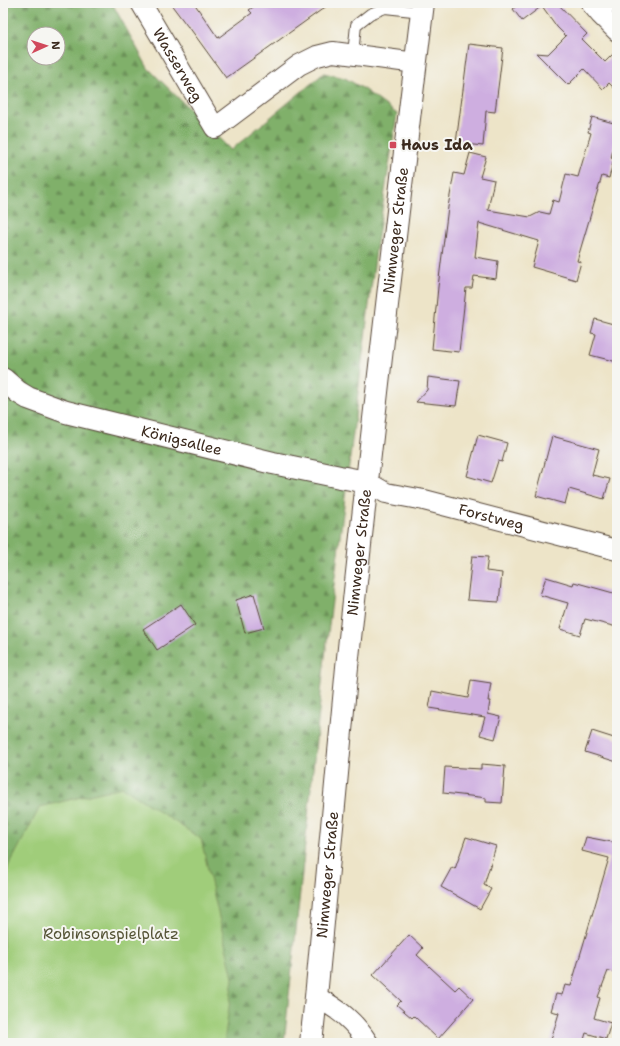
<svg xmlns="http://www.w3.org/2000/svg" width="620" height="1046" viewBox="0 0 620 1046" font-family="'Shantell Sans',sans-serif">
  <defs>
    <pattern id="forest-firs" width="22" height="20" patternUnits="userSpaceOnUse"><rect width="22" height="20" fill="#80b06a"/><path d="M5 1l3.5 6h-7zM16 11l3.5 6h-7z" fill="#6a8f57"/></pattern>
  </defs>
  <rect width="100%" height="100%" fill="#f6f6f2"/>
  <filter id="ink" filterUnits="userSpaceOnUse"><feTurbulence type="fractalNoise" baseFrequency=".025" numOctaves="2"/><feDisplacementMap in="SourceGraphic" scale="8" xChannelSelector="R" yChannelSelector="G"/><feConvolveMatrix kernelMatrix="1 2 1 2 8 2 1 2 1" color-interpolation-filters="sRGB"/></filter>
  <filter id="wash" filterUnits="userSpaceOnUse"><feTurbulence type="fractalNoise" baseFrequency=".012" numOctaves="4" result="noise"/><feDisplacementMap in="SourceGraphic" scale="16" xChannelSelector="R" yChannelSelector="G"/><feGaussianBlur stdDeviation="0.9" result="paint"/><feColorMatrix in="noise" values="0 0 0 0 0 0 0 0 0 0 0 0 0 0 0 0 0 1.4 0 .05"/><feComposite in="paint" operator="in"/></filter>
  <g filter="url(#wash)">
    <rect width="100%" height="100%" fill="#ede4c8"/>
    <!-- forest -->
    <path fill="url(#forest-firs)" stroke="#5e6d44" fill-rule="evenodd" d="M 3,3 L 112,3 L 148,68 L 231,150 L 324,73 L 345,78 L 362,88 L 397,114 L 376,249 L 324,665 L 284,1043 L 3,1043 ZM 34,34 L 58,34 L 58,58 L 34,58 Z"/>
    <!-- park -->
    <path fill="#a0cd7a" stroke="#6e7c4c" d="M 122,787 L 201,839 L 233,978 L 224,1043 L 3,1043 L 3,877 L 40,807 Z"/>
    <g id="blocks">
      <!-- building -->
      <path fill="#ceaee0" d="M 170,3 L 194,3 L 218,38 L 252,13 L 249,10 L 259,3 L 331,3 L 226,78 L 189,27 L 188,27 Z
        M 520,3 L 557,3 L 587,34 L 582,39 L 605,62 L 617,50 L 617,91 L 609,83 L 603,89 L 584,69 L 568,85 L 536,53 L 548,54 L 566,36 L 557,27 L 542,6 L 522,21 L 513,9 Z
        M 469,44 L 503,48 L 495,112 L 486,111 L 483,146 L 456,143 Z
        M 592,117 L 617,124 L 617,134 L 611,158 L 614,159 L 609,178 L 602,176 L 577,261 L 581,262 L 576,280 L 532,267 L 539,241 L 479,223 L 475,257 L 498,261 L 496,279 L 474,276 L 472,288 L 466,288 L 459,352 L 432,349 L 438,287 L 448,207 L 454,173 L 464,175 L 470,153 L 486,157 L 480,177 L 494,180 L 488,210 L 530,217 L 540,212 L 549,214 L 553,200 L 559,202 L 566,174 L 578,177 L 591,133 L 588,132 Z
        M 595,319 L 617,325 L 617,362 L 590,355 L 596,334 L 591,333 Z
        M 428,377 L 460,381 L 456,406 L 416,402 L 427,390 Z
        M 478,435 L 507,443 L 502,462 L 498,461 L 491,483 L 467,476 Z
        M 552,436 L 599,449 L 592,475 L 610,479 L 604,499 L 569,489 L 565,504 L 536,496 Z
        M 472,556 L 488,557 L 486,571 L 502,573 L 499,602 L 467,600 Z
        M 546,577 L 573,585 L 574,582 L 617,594 L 617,627 L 585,619 L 580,635 L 560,629 L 568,603 L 540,595 Z
        M 254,594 L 264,628 L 245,633 L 236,600 Z
        M 181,604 L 195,625 L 157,650 L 143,629 Z
        M 471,680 L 491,683 L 488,701 L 490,701 L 488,714 L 501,717 L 495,739 L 480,735 L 485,717 L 429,708 L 432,691 L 468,698 Z
        M 592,731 L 617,739 L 617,762 L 585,752 Z
        M 481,764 L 505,766 L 502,803 L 486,802 L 486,798 L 479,797 L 443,793 L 445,767 L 481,769 Z
        M 466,837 L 496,846 L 484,885 L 491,889 L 480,909 L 441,887 L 452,867 L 455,869 Z
        M 586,837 L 617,843 L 617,964 L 615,972 L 608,971 L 598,997 L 600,998 L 594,1018 L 611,1023 L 606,1039 L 586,1033 L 583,1043 L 550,1043 L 559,1013 L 551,1011 L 556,994 L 562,995 L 565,985 L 571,986 L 609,858 L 582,851 Z
        M 409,935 L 423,948 L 417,955 L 455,990 L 459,986 L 473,999 L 438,1039 L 414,1016 L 412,1018 L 397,1005 L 401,1001 L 373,975 Z"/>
    </g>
  </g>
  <g filter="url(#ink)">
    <use href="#blocks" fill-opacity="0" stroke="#564638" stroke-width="1"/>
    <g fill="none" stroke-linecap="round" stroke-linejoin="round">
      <!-- lane casing -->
      <g stroke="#564638" stroke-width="12">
        <path id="lane" d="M 601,15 L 615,3
          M 353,54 L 356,25 L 370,14 L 385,8 L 422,12"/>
      </g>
      <!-- street casing -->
      <g stroke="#564638" stroke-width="22">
        <g id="street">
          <path id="s1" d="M 141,3 L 215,128 L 299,65 L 317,56 L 333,52 L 416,63"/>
          <path d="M 591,3 L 601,15 L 617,31"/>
          <path id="s2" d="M 367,482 L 386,493 L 424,500 L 617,550"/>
          <path d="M 316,997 C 339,1009 354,1021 368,1043"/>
        </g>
      </g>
      <!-- secondary casing -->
      <g stroke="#564638" stroke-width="24">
        <g id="secondary">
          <path id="s3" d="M 3,379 L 18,392 L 28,398 L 66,412 L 273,463 L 340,477 L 367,482"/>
          <path id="s4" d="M 311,1043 L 316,997 C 327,887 336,777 347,667 C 370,446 396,224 423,3"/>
        </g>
      </g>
      <!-- lane -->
      <use href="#lane" stroke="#fff" stroke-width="10"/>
      <!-- street -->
      <use href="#street" stroke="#fff" stroke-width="20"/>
      <!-- secondary -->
      <use href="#secondary" stroke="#fff" stroke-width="22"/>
    </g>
  </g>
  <!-- markers -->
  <rect fill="#d1495b" stroke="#f6f6f2" stroke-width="1.5" x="389" y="141" width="8" height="8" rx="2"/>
  <g text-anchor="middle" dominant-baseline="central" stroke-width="4" stroke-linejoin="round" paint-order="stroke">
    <!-- street labels -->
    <g font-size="15" fill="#3b2a1e" stroke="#f6f6f2">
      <text stroke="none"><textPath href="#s1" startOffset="72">Wasserweg</textPath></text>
      <text stroke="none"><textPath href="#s4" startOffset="817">Nimweger Straße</textPath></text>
      <text stroke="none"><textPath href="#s3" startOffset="191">Königsallee</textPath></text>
      <text stroke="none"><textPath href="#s2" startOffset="130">Forstweg</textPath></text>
      <text stroke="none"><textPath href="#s4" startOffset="493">Nimweger Straße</textPath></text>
      <text stroke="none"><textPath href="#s4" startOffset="169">Nimweger Straße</textPath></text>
    </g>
    <!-- poi labels -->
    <g font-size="15" font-weight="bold" fill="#3b2a1e" stroke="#f6f6f2" text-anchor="start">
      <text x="401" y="145">Haus Ida</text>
    </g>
    <!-- park labels -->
    <g font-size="15" fill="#545335" stroke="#f6f6f2">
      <text x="111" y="934">Robinsonspielplatz</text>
    </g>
  </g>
  <!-- margin -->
  <rect width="620" height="1046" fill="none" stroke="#f6f6f2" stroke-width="16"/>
  <!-- north arrow -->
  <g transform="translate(46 46) rotate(87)"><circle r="19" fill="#f6f6f2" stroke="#aba49d"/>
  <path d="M0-3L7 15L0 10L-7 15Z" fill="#d1495b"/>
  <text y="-6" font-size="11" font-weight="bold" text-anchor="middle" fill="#3b2a1e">N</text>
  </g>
</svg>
